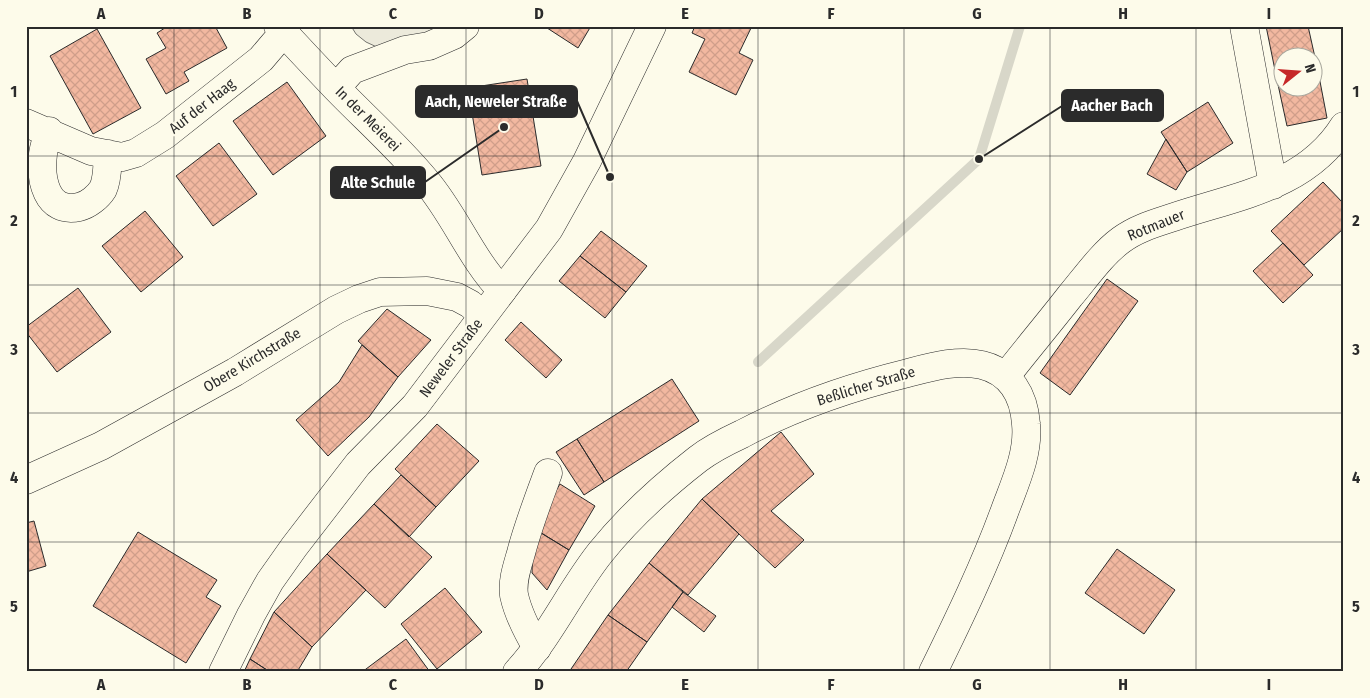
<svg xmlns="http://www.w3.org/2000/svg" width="1370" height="698" viewBox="0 0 1370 698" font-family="'Fira Sans Condensed',sans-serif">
  <defs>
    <pattern id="building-cross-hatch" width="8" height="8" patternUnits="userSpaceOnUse" patternTransform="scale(1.25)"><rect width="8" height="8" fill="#f2b8a0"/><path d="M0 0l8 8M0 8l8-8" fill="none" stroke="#d09e8a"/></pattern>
  </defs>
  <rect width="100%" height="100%" fill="#fdfbea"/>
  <!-- parking -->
  <path fill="#eceadb" stroke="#74746e" d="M 351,26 L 440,26 L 439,29 L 379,48 L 366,42 L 356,34 Z"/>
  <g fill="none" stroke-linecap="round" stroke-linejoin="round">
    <!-- stream -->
    <path stroke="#d8d7c9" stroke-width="10" d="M 758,362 L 979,159 L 1020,26"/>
  </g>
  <!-- building -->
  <path fill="url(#building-cross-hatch)" stroke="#2b2b2b" d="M 168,26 L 215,26 L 227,48 L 184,72 L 189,81 L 166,94 L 146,59 L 166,48 L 157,33 Z
    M 544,26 L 591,26 L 578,48 Z
    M 695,26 L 752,26 L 739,53 L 753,60 L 736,95 L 689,72 L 705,39 L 692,33 Z
    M 1266,26 L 1308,26 L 1318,71 L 1312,72 L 1312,58 L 1282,58 L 1282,79 L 1277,80 Z
    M 97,29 L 141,108 L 93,134 L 50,56 Z
    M 1318,71 L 1327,118 L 1287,126 L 1277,80 L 1282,79 L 1282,88 L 1312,88 L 1312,72 Z
    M 527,79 L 541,166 L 482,175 L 468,88 Z
    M 287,82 L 326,136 L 273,175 L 233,121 Z
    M 1208,102 L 1233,143 L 1187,172 L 1161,132 Z
    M 1166,139 L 1187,172 L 1176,190 L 1147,174 Z
    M 219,143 L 257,194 L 213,226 L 176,176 Z
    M 1323,182 L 1344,204 L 1344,228 L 1304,265 L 1271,231 Z
    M 145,211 L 183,257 L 141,292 L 102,246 Z
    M 601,231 L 647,266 L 626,292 L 580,256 Z
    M 1283,243 L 1313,275 L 1283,303 L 1253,271 Z
    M 580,256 L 626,292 L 605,318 L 559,281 Z
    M 1107,279 L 1138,301 L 1070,395 L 1040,373 Z
    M 78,288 L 111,332 L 57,372 L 26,332 L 26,327 Z
    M 387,309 L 431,340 L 398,377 L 358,341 Z
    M 521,322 L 562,360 L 546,378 L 505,340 Z
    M 362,345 L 398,377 L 369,417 L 328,456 L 296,420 L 339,382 Z
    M 672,379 L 699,421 L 604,482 L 577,439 Z
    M 437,424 L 479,461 L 436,507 L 395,469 Z
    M 781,432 L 814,474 L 771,511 L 804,540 L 775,568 L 702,499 Z
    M 577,439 L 604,482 L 584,495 L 556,452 Z
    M 401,475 L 436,507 L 409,537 L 374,504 Z
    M 560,484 L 595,506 L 569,550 L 533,528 Z
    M 702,499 L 739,534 L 688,595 L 649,563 Z
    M 374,504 L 432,557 L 385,608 L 327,554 Z
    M 34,521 L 46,566 L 26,572 L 26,523 Z
    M 533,528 L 569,550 L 547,590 L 532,573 Z
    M 138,532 L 217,580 L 206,597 L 221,606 L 186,663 L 93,606 Z
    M 1117,549 L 1175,590 L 1144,634 L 1085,593 Z
    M 327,554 L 366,590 L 312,647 L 274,612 Z
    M 649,563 L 683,592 L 647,642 L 608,615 Z
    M 445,588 L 482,632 L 437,669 L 401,624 Z
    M 683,592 L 716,616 L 704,632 L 672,607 Z
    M 274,612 L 312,647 L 297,672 L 270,672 L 250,659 Z
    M 608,615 L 647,642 L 626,672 L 576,672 L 571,669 Z
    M 406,639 L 430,672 L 362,672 Z
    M 250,659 L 270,672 L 244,672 Z"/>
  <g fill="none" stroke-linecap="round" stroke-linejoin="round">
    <!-- minor casing -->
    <g stroke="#2b2b2b" stroke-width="29">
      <path id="minor" d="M 278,26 C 297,47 316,67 336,88 C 366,119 398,147 426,181 C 455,215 471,259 502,291
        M 1244,26 L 1273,185
        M 336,88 L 352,70 L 405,50 L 429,46 L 454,35 L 465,26
        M 26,123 L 91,151 L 122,157 L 136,153 L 165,135 L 261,59 L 284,32
        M 49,131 C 47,138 44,146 43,154 C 40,179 46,214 79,207 C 88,205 98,197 103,189 C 108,178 107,166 108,154
        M 1006,376 C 1027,349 1049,323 1070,296 C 1086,277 1102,254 1121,240 C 1137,228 1156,223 1174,217 C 1236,196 1306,187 1344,126
        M 26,480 L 101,446 L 235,372 L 336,310 L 359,299 L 380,292 L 427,291 L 457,297 L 470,304 L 483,315
        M 537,648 C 527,631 518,614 514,595 C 512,581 517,567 521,553 C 528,526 538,500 548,473"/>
    </g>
    <!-- major casing -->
    <g stroke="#2b2b2b" stroke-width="29">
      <path id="major" d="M 223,672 L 251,615 L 270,581 L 294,547 L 358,464 L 415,406 L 549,229 L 587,161 L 652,26
        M 517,672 C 550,636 570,591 600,553 C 628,518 662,487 698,459 C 711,449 727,441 742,434 C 795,406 851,387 908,373 C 931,367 959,359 982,365 C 1011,372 1024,396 1026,424 C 1029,453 1015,483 1005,510 C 985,565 959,619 933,672"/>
    </g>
    <!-- minor -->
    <use href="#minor" stroke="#fdfbea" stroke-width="28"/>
    <!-- major -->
    <use href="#major" stroke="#fdfbea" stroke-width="28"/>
  </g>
  <!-- grid -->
  <path fill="none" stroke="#2b2b2b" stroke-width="1" stroke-opacity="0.55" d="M 174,26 L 174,672M 320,26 L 320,672M 466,26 L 466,672M 612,26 L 612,672M 758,26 L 758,672M 904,26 L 904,672M 1050,26 L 1050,672M 1196,26 L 1196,672M 26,156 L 1344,156M 26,285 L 1344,285M 26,413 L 1344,413M 26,542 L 1344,542"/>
  <g text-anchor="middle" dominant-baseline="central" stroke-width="4" stroke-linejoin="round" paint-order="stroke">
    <!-- street labels -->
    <g font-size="15" fill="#2b2b2b" stroke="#fdfbea">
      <text transform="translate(202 106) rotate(-38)">Auf der Haag</text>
      <text transform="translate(368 119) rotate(45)">In der Meierei</text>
      <text transform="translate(1156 225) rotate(-22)">Rotmauer</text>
      <text transform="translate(451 358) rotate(-53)">Neweler Straße</text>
      <text transform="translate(252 360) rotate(-31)">Obere Kirchstraße</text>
      <text transform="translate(866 386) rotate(-17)">Beßlicher Straße</text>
    </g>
  </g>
  <!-- callouts -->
  <path fill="none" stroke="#2b2b2b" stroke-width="2" d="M610 177L577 101M979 159L1062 106M504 127L425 182"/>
  <g fill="#2b2b2b" stroke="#fdfbea" stroke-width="2">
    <circle cx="610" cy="177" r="5"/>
    <circle cx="979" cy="159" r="5"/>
    <circle cx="504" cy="127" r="5"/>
  </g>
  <g fill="#2b2b2b" stroke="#2b2b2b" stroke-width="2">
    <rect x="416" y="86" width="161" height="31" rx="5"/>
    <rect x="1062" y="90" width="101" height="31" rx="5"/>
    <rect x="331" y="167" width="94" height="31" rx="5"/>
  </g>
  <g font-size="16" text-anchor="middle" font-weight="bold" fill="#fff">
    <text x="496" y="107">Aach, Neweler Straße</text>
    <text x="1112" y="111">Aacher Bach</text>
    <text x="378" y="188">Alte Schule</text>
  </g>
  <!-- border -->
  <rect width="1370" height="698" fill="none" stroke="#fdfbea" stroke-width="55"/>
  <!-- north arrow -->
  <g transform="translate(1298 72) rotate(73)"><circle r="24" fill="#fdfbea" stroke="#a9a89e"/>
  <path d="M0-4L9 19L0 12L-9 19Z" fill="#c62828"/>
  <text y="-8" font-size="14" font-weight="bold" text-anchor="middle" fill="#2b2b2b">N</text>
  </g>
  <rect x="28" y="28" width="1314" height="642" fill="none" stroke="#2b2b2b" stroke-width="2"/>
  <g font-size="16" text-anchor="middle" font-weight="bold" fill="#2b2b2b">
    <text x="101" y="19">A</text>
    <text x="247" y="19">B</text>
    <text x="393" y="19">C</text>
    <text x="539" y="19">D</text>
    <text x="685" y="19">E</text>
    <text x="831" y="19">F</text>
    <text x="977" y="19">G</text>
    <text x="1123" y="19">H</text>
    <text x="1269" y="19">I</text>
    <text x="14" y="97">1</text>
    <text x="1356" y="97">1</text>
    <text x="14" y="226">2</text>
    <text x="1356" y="226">2</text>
    <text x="14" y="355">3</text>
    <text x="1356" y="355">3</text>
    <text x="14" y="483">4</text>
    <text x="1356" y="483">4</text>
    <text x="14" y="612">5</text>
    <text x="1356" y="612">5</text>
    <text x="101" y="690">A</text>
    <text x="247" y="690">B</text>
    <text x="393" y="690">C</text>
    <text x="539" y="690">D</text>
    <text x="685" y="690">E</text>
    <text x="831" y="690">F</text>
    <text x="977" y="690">G</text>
    <text x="1123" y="690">H</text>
    <text x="1269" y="690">I</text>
  </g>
</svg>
